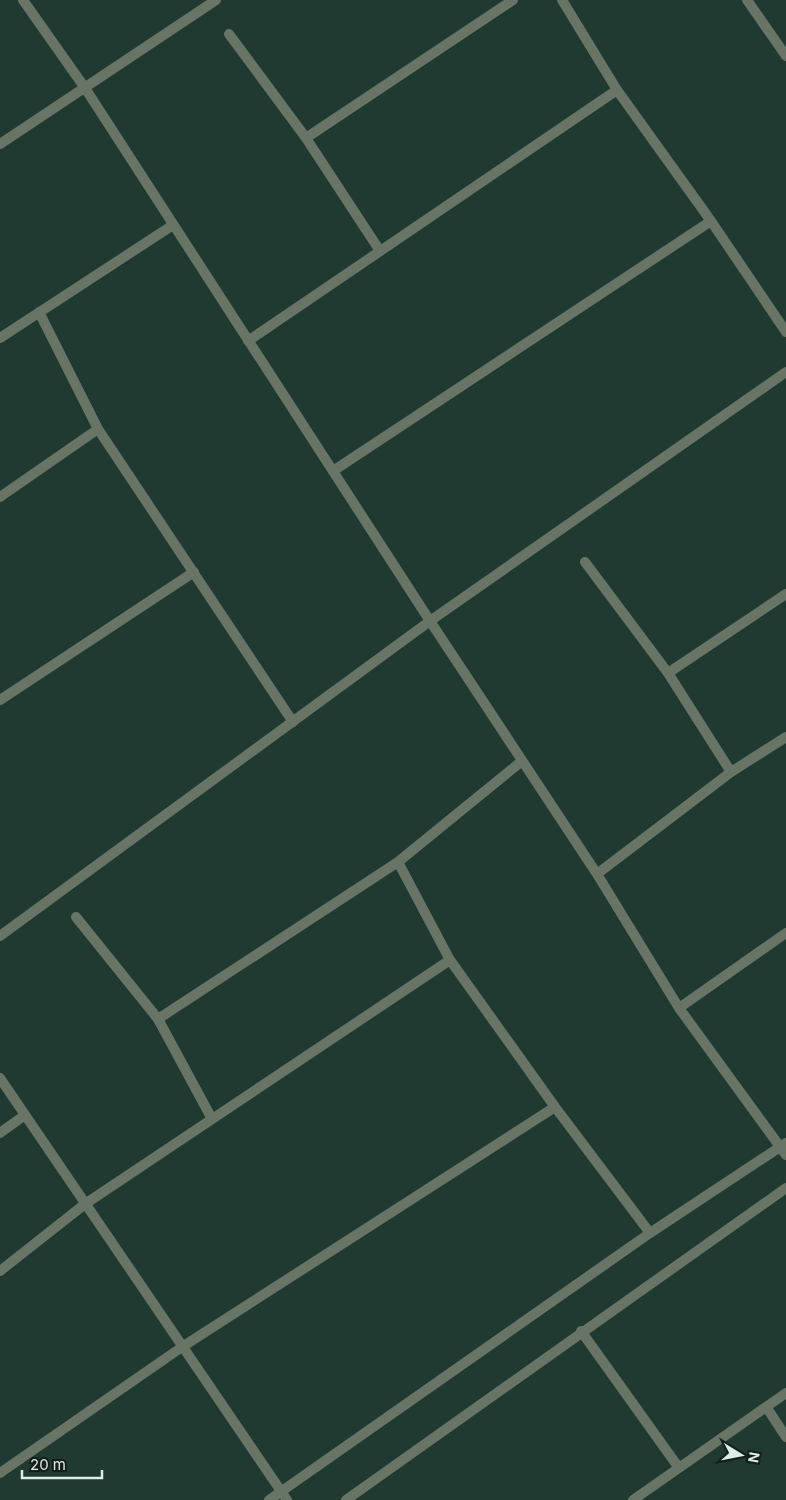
<svg xmlns="http://www.w3.org/2000/svg" width="786" height="1500" viewBox="0 0 786 1500" font-family="Inter,sans-serif">
  <rect width="100%" height="100%" fill="#203a31"/>
  <g fill="none" stroke-linecap="round" stroke-linejoin="round">
    <!-- minor -->
    <path stroke="#687566" stroke-width="10" d="M 23,0 L 85,88 L 430,621 L 597,874 L 679,1008 L 786,1155
      M 562,0 L 617,90
      M 747,0 L 786,56
      M 229,34 L 306,138
      M 0,144 L 216,0
      M 380,251 L 306,138 L 513,0
      M 39,312 L 98,429 L 293,722
      M 0,338 L 173,225
      M 248,341 L 617,90 L 711,221 L 786,332
      M 333,471 L 711,221
      M 0,497 L 98,429
      M 585,562 L 668,673
      M 0,700 L 194,572
      M 731,772 L 786,737
      M 597,874 L 731,772 L 668,673 L 786,594
      M 76,917 L 158,1019
      M 0,936 L 430,621 L 786,372
      M 450,960 L 398,862 L 522,761
      M 679,1008 L 786,933
      M 0,1078 L 287,1500
      M 212,1119 L 158,1019 L 398,862
      M 0,1133 L 25,1115
      M 0,1271 L 85,1204 L 450,960 L 555,1107 L 650,1233
      M 581,1331 L 679,1468
      M 767,1408 L 786,1437
      M 0,1473 L 182,1347 L 555,1107
      M 633,1500 L 786,1393"/>
    <!-- tertiary -->
    <path stroke="#687566" stroke-width="10" d="M 269,1500 L 650,1233 L 786,1143
      M 346,1500 L 786,1188"/>
  </g>
  <!-- north arrow -->
  <g transform="translate(741 1455) rotate(100)" stroke="#131e1a" stroke-width="4" paint-order="stroke">
  <path d="M0-4L9 19L0 12L-9 19Z" fill="#dcece6"/>
  <text y="-8" font-size="14" font-weight="bold" text-anchor="middle" fill="#dcece6">N</text>
  </g>
  <!-- scale -->
  <path d="M22 1470v8h80v-8" fill="none" stroke="#dcece6" stroke-width="2.5"/>
  <text x="30" y="1470" font-size="15" fill="#dcece6" stroke="#131e1a" stroke-width="4" paint-order="stroke">20 m</text>
</svg>
